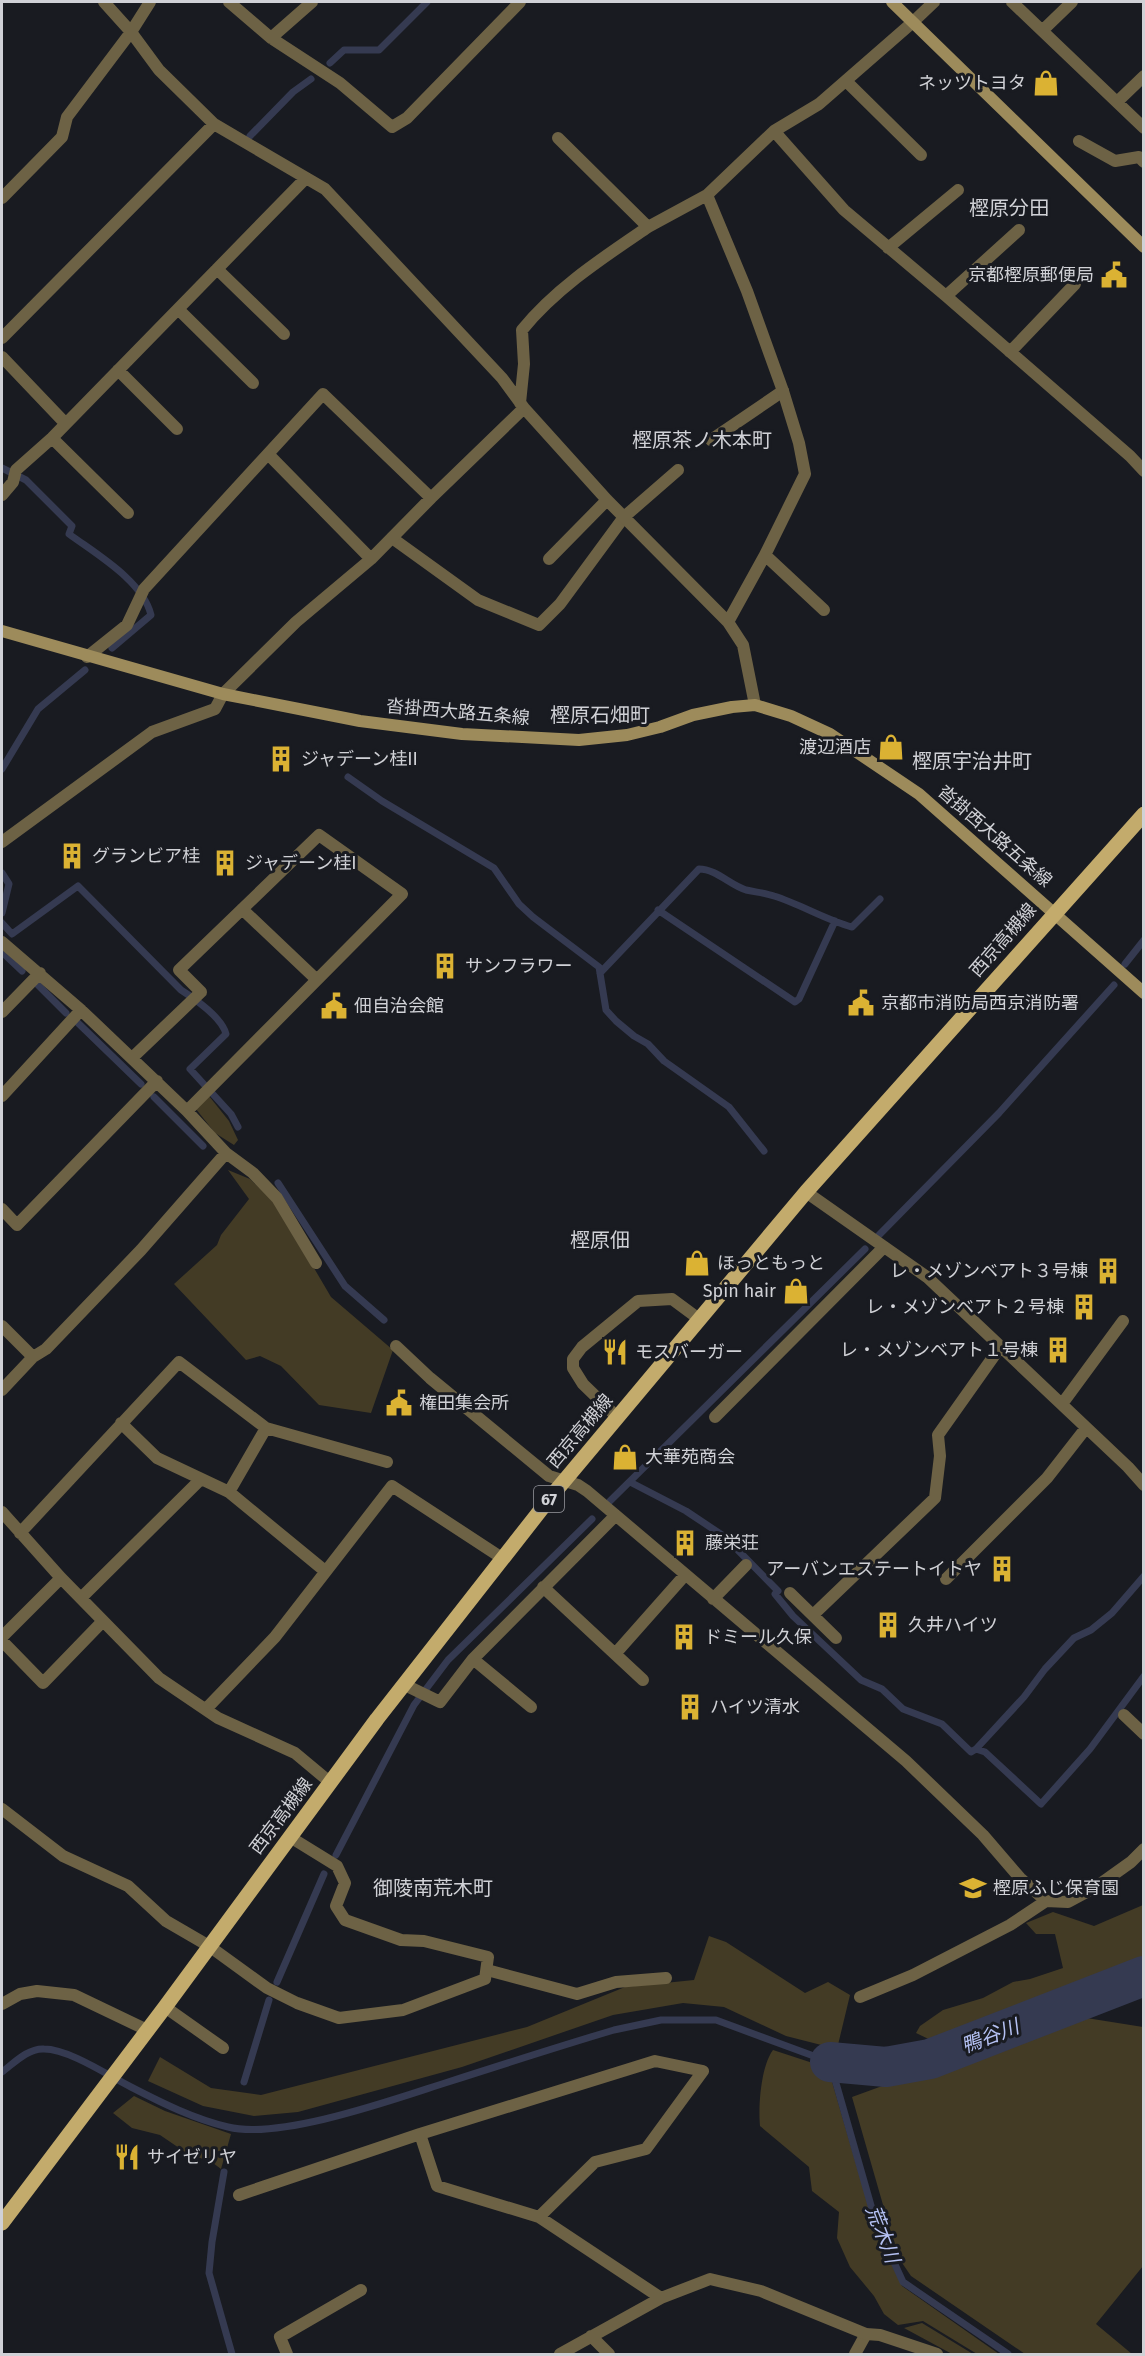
<svg xmlns="http://www.w3.org/2000/svg" width="1145" height="2356" viewBox="0 0 1145 2356" font-family="'Fira Sans','Noto Sans JP',sans-serif">
  <rect width="100%" height="100%" fill="#191b21"/>
  <!-- green -->
  <path fill="#433b25" d="M 209,1096 L 229,1121 L 238,1140 L 234,1145 L 215,1133 L 196,1109 Z
    M 228,1170 L 250,1179 L 277,1205 L 331,1297 L 393,1350 L 371,1413 L 319,1405 L 281,1366 L 260,1356 L 246,1360 L 174,1284 L 217,1245 L 221,1235 L 249,1199 Z
    M 1143,1905 L 1143,1965 L 939,2044 L 916,2033 L 920,2026 L 943,2010 L 983,1998 L 1013,1982 L 1030,1979 L 1063,1968 L 1055,1934 L 1036,1934 L 1026,1923 L 1053,1912 L 1094,1926 Z
    M 709,1936 L 726,1942 L 805,1993 L 828,1982 L 850,1995 L 837,2049 L 786,2036 L 724,2007 L 683,2003 L 613,2015 L 462,2067 L 298,2112 L 254,2116 L 203,2106 L 148,2081 L 160,2057 L 211,2088 L 261,2095 L 527,2027 L 625,1987 L 694,1980 Z
    M 1074,2016 L 1143,2027 L 1143,2266 L 1096,2324 L 1132,2354 L 1025,2354 L 911,2276 L 898,2257 L 852,2097 Z
    M 773,2050 L 828,2068 L 876,2232 L 902,2286 L 999,2354 L 977,2354 L 923,2321 L 898,2325 L 884,2314 L 874,2296 L 850,2267 L 837,2238 L 839,2212 L 812,2191 L 809,2167 L 760,2126 C 758,2106 761,2066 773,2050 Z
    M 134,2096 L 165,2111 L 231,2134 L 221,2169 L 213,2163 L 185,2152 L 160,2135 L 132,2128 L 113,2113 Z
    M 922,2323 L 973,2354 L 952,2354 L 904,2328 Z"/>
  <g fill="none" stroke-linecap="round" stroke-linejoin="round">
    <!-- stream -->
    <path stroke="#353a51" stroke-width="7" d="M 330,63 L 344,50 L 379,50 L 427,2
      M 250,136 L 293,92 L 311,79
      M 2,468 L 26,480 L 72,526 L 69,534 C 96,554 143,581 151,615 L 112,648
      M 2,769 L 38,709 L 85,670
      M 348,777 L 382,801 L 494,868 L 519,904 L 533,917 L 599,967 L 606,1010 L 616,1021 L 634,1036 L 648,1044 L 664,1061 L 729,1107 L 764,1151
      M 2,873 L 9,884 L 2,913
      M 658,910 L 795,1002 L 799,999 L 835,921
      M 2,923 L 12,934 L 78,886 L 181,990 C 195,999 222,1018 226,1034 L 190,1069 L 231,1114 L 238,1127
      M 2,952 L 22,971
      M 1125,964 L 1144,940
      M 600,973 L 699,869 C 716,869 730,885 746,890 C 755,892 765,893 774,896 C 800,904 826,920 852,927 L 880,899
      M 38,985 L 66,1013
      M 78,1023 L 141,1084
      M 154,1097 L 203,1146
      M 278,1183 L 345,1286 L 384,1320
      M 879,1235 L 999,1113 L 1114,985
      M 630,1482 L 686,1511 L 725,1537 L 778,1591 L 775,1594 L 793,1616 L 861,1680 L 882,1689 L 903,1709 L 942,1724 L 971,1752 L 976,1749 L 985,1752 L 1041,1804 L 1090,1749 L 1144,1676
      M 610,1501 L 865,1249
      M 976,1749 L 1024,1697 L 1045,1669 L 1074,1638 L 1091,1630 L 1112,1613 L 1144,1576
      M 336,1855 L 414,1705 L 448,1660 L 592,1519
      M 277,1982 L 324,1874
      M 2,2072 C 14,2063 28,2048 44,2049 C 69,2049 109,2076 131,2087 C 162,2103 194,2119 228,2127 C 280,2140 392,2100 445,2083 C 501,2065 557,2047 614,2030 L 661,2020 L 716,2020 L 830,2062 L 876,2223 L 903,2282 L 1008,2354
      M 244,2082 L 269,2000
      M 224,2172 L 212,2242 L 209,2273 L 232,2354"/>
    <!-- river -->
    <path stroke="#353a51" stroke-width="40" d="M 830,2062 L 886,2067 L 930,2059 L 1144,1976"/>
    <!-- lane -->
    <path stroke="#6d6245" stroke-width="12" d="M 1079,141 L 1115,161 L 1139,157 L 1144,162
      M 711,440 L 783,391
      M 392,538 L 478,600 L 539,625 L 560,604 L 624,517
      M 617,1417 L 583,1384 L 573,1368 L 573,1359 L 582,1347 L 638,1301 L 672,1299 L 699,1319
      M 487,1970 L 577,1994 L 616,1982 L 666,1978
      M 855,2354 L 866,2334"/>
    <!-- street -->
    <path stroke="#6d6245" stroke-width="12" d="M 104,2 L 131,32 L 159,70 L 214,124 L 325,189 L 502,378 L 524,408 L 607,500 L 728,622 L 743,645 L 755,705
      M 229,2 L 271,38 L 340,83 L 392,127 L 407,118 L 520,2
      M 1012,2 L 1144,128
      M 1043,30 L 1072,2
      M 271,38 L 312,2
      M 846,81 L 921,155
      M 1117,102 L 1144,76
      M 774,131 L 844,210 L 946,296 L 1130,456 L 1144,471
      M 558,138 L 648,227 L 707,195 L 774,131 L 819,104 L 913,22 L 934,2
      M 707,195 L 747,291 L 783,391 L 799,443 L 805,474 L 765,555 L 728,622
      M 2,198 L 62,137 L 67,117 L 131,32 L 150,2
      M 888,248 L 958,190
      M 217,269 L 284,334
      M 946,296 L 1019,230
      M 178,309 L 253,383
      M 2,338 L 214,124
      M 1010,352 L 1075,284
      M 2,357 L 65,423
      M 118,370 L 177,429
      M 520,403 L 524,364 L 522,330 C 556,288 604,257 648,227
      M 52,438 L 128,513
      M 268,454 L 371,559
      M 2,495 L 13,482 L 16,470 L 52,438 L 305,179
      M 624,517 L 678,470
      M 765,555 L 824,610
      M 549,559 L 607,500
      M 87,657 L 127,625 L 144,589 L 323,394 L 431,498
      M 2,842 L 152,732 L 215,709 L 223,694 L 296,622 L 371,559 L 431,498 L 524,408
      M 242,909 L 317,980
      M 2,942 L 81,1010 L 187,1111 L 226,1153 L 253,1173 L 277,1198 L 316,1263
      M 2,1012 L 40,973
      M 132,1058 L 201,992 L 179,970 L 319,835 L 402,894 L 187,1111
      M 2,1096 L 81,1010
      M 806,1192 L 927,1277 L 1128,1467 L 1144,1485
      M 2,1209 L 17,1225 L 157,1081
      M 2,1326 L 33,1357
      M 396,1346 L 430,1378 L 549,1476 L 578,1485 L 587,1491 L 906,1761 L 983,1835 L 1020,1878 L 1046,1901
      M 2,1390 L 33,1357 L 46,1349 L 141,1250 L 226,1153
      M 1062,1404 L 1123,1321
      M 715,1417 L 884,1247
      M 121,1423 L 157,1458 L 229,1492 L 325,1571
      M 229,1492 L 266,1428
      M 2,1512 L 61,1578 L 159,1678 L 218,1718 L 295,1753 L 331,1783
      M 20,1533 L 179,1362 L 266,1428 L 387,1462
      M 946,1579 L 1047,1478 L 1086,1428
      M 543,1587 L 643,1680
      M 790,1593 L 836,1638
      M 82,1597 L 201,1479
      M 713,1599 L 746,1565
      M 813,1615 L 935,1498 L 940,1456 L 938,1435 L 1001,1346
      M 2,1637 L 61,1578
      M 2,1641 L 43,1683 L 103,1621
      M 615,1654 L 685,1575
      M 473,1659 L 531,1707
      M 405,1685 L 440,1702 L 473,1659 L 615,1516
      M 206,1709 L 275,1637 L 392,1486 L 502,1558
      M 1124,1715 L 1144,1734
      M 2,1809 L 63,1856 L 128,1886 L 166,1921 L 209,1946 L 267,1988 L 297,2003 L 339,2018 L 403,2010 L 485,1979 L 488,1957 L 424,1941 L 401,1940 L 345,1920 L 336,1906 L 345,1883 L 337,1866 L 290,1837
      M 860,1997 L 913,1975 L 1010,1925 L 1046,1901 L 1068,1902 L 1096,1887 L 1131,1862 L 1144,1849
      M 2,2004 L 20,1994 L 37,1991 L 74,1995 L 147,2030
      M 165,2007 L 223,2048
      M 420,2134 L 437,2186 L 539,2217 L 661,2298
      M 239,2195 L 420,2134 L 655,2061 L 703,2071 L 646,2149 L 595,2162 L 539,2217
      M 591,2336 L 609,2354
      M 287,2354 L 280,2337 L 361,2290
      M 560,2354 L 661,2298 L 710,2279 L 761,2291 L 866,2334 L 880,2335 L 937,2354"/>
    <!-- secondary -->
    <path stroke="#9d8b5b" stroke-width="12" d="M 892,2 L 1144,247
      M 2,631 L 223,694 L 360,721 L 462,734 L 579,740 L 627,735 L 660,727 L 693,715 L 732,707 L 755,705 L 791,716 L 830,734 L 919,794 L 1144,993"/>
    <!-- primary -->
    <path stroke="#c3ab6c" stroke-width="15" d="M 2,2223 L 165,2007 L 377,1719 L 554,1493 L 806,1192 L 1144,814"/>
  </g>
  <!-- icons -->
  <defs>
    <g id="shop-bare" transform="scale(2.07)"><path d="M-5-2.5h2.3a2.7 3.5 0 0 1 5.4 0H5L5.5 6h-11ZM-1.5-2.5h3a1.5 2.3 0 0 0-3 0Z" fill="#dbb233" stroke="#191b21" stroke-width="2.5" paint-order="stroke"/></g>
    <g id="civic-bare" transform="scale(2.07)"><path d="M-.6-6.5H3V-4.5H.6V-3L4-1V1h2V6H-6V1h2V-1L-.6-3ZM-1.2 2.5V6h2.4V2.5Z" fill="#dbb233" stroke="#191b21" stroke-width="2.5" paint-order="stroke"/></g>
    <g id="building-bare" transform="scale(2.07)"><path d="M-4-6H4V6H1V3H-1V6H-4ZM-2.5-4.3h1.7v1.8h-1.7ZM.8-4.3h1.7v1.8H.8ZM-2.5-1h1.7V.8h-1.7ZM.8-1h1.7V.8H.8Z" fill="#dbb233" stroke="#191b21" stroke-width="2.5" paint-order="stroke"/></g>
    <g id="restaurant-bare" transform="scale(2.07)"><path d="M-5-6h1v4h1v-4h1v4h1v-4h1v5L-1.5 .5V6h-2V.5L-5-1ZM5-6V6H3V1.5H1.5Q1.5-4 5-6Z" fill="#dbb233" stroke="#191b21" stroke-width="2.5" paint-order="stroke"/></g>
    <g id="school-bare" transform="scale(2.07)"><path d="M0-5L7-2L0 1L-7-2ZM-4 1L0 2.5L4 1V4Q0 6-4 4Z" fill="#dbb233" stroke="#191b21" stroke-width="2.5" paint-order="stroke"/></g>
  </defs>
  <g fill-rule="evenodd">
    <use href="#shop-bare" x="1046" y="83"/>
    <use href="#civic-bare" x="1114" y="275"/>
    <use href="#shop-bare" x="891" y="747"/>
    <use href="#building-bare" x="281" y="759"/>
    <use href="#building-bare" x="72" y="856"/>
    <use href="#building-bare" x="225" y="863"/>
    <use href="#building-bare" x="445" y="966"/>
    <use href="#civic-bare" x="861" y="1003"/>
    <use href="#civic-bare" x="334" y="1006"/>
    <use href="#shop-bare" x="697" y="1263"/>
    <use href="#building-bare" x="1108" y="1271"/>
    <use href="#shop-bare" x="796" y="1291"/>
    <use href="#building-bare" x="1084" y="1307"/>
    <use href="#building-bare" x="1058" y="1350"/>
    <use href="#restaurant-bare" x="615" y="1352"/>
    <use href="#civic-bare" x="399" y="1403"/>
    <use href="#shop-bare" x="625" y="1457"/>
    <use href="#building-bare" x="685" y="1543"/>
    <use href="#building-bare" x="1002" y="1569"/>
    <use href="#building-bare" x="888" y="1625"/>
    <use href="#building-bare" x="684" y="1637"/>
    <use href="#building-bare" x="690" y="1707"/>
    <use href="#school-bare" x="973" y="1888"/>
    <use href="#restaurant-bare" x="127" y="2157"/>
  </g>
  <g text-anchor="middle" dominant-baseline="central" stroke-width="6" stroke-linejoin="round" paint-order="stroke">
    <!-- shield labels -->
    <rect fill="#191b21" stroke="#999aa0" stroke-width="1.5" x="534" y="1486" width="30" height="26" rx="4.5"/>
    <g font-size="16" font-weight="bold" fill="#d0d1d6">
      <text x="549" y="1499">67</text>
    </g>
    <!-- poi labels -->
    <g font-size="18" fill="#d0d1d6" stroke="#191b21" text-anchor="start">
      <text x="1026" y="83" text-anchor="end">ネッツトヨタ</text>
      <text x="1094" y="275" text-anchor="end">京都樫原郵便局</text>
      <text x="871" y="747" text-anchor="end">渡辺酒店</text>
      <text x="301" y="759">ジャデーン桂II</text>
      <text x="92" y="856">グランビア桂</text>
      <text x="245" y="863">ジャデーン桂I</text>
      <text x="465" y="966">サンフラワー</text>
      <text x="881" y="1003">京都市消防局西京消防署</text>
      <text x="354" y="1006">佃自治会館</text>
      <text x="717" y="1263">ほっともっと</text>
      <text x="1088" y="1271" text-anchor="end">レ・メゾンベアト３号棟</text>
      <text x="776" y="1291" text-anchor="end">Spin hair</text>
      <text x="1064" y="1307" text-anchor="end">レ・メゾンベアト２号棟</text>
      <text x="1038" y="1350" text-anchor="end">レ・メゾンベアト１号棟</text>
      <text x="635" y="1352">モスバーガー</text>
      <text x="419" y="1403">権田集会所</text>
      <text x="645" y="1457">大華苑商会</text>
      <text x="705" y="1543">藤栄荘</text>
      <text x="982" y="1569" text-anchor="end">アーバンエステートイトヤ</text>
      <text x="908" y="1625">久井ハイツ</text>
      <text x="704" y="1637">ドミール久保</text>
      <text x="710" y="1707">ハイツ清水</text>
      <text x="993" y="1888">樫原ふじ保育園</text>
      <text x="147" y="2157">サイゼリヤ</text>
    </g>
    <!-- street labels -->
    <g font-size="18" fill="#d0d1d6" stroke="#191b21">
      <text transform="translate(458 712) rotate(5)">沓掛西大路五条線</text>
      <text transform="translate(995 836) rotate(41)">沓掛西大路五条線</text>
      <text transform="translate(1003 940) rotate(-49)">西京高槻線</text>
      <text transform="translate(580 1431) rotate(-50)">西京高槻線</text>
      <text transform="translate(281 1816) rotate(-53)">西京高槻線</text>
    </g>
    <!-- neighbourhood labels -->
    <g font-size="20" fill="#d0d1d6" stroke="#191b21">
      <text x="1009" y="208">樫原分田</text>
      <text x="702" y="440">樫原茶ノ木本町</text>
      <text x="600" y="715">樫原石畑町</text>
      <text x="972" y="761">樫原宇治井町</text>
      <text x="600" y="1240">樫原佃</text>
      <text x="433" y="1888">御陵南荒木町</text>
    </g>
    <!-- water labels -->
    <g font-size="20" font-style="italic" fill="#b4c0f2" stroke="#191b21">
      <text transform="translate(990 2036) rotate(-21)">鴨谷川</text>
      <text transform="translate(883 2234) rotate(69)">荒木川</text>
    </g>
  </g>
  <!-- border -->
  <rect width="1145" height="2356" fill="none" stroke="#d0d1d6" stroke-width="6"/>
</svg>
